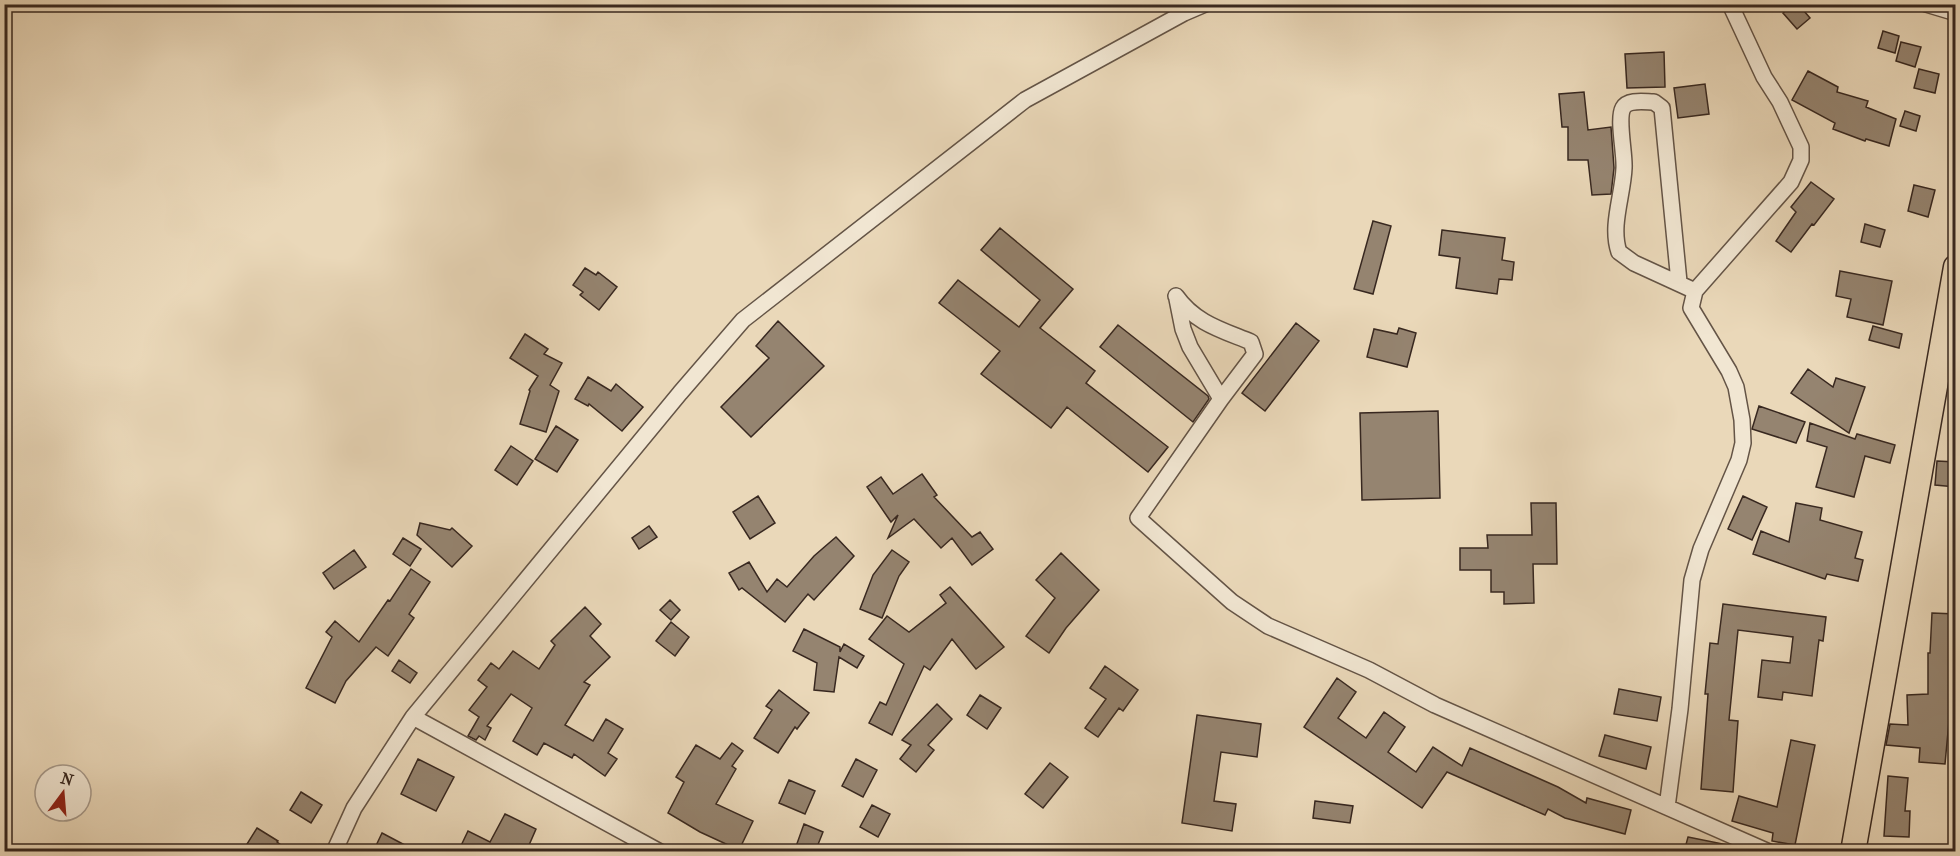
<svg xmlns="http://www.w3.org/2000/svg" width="1960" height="856" viewBox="0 0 1960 856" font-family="'IM FELL French Canon',serif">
  <rect width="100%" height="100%" fill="#ead8b9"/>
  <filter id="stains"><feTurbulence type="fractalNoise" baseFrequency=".00333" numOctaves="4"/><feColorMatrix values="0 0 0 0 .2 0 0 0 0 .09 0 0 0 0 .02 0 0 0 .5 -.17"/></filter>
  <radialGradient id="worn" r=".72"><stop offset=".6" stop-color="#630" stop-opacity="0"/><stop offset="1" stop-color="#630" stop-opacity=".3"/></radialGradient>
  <!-- building -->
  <path fill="#958470" stroke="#382820" stroke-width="1.5" d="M 1794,4 L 1798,4 L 1810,18 L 1797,29 L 1783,13 Z
    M 1883,31 L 1899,36 L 1895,53 L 1878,48 Z
    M 1901,42 L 1921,47 L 1915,67 L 1896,61 Z
    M 1664,52 L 1665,87 L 1627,88 L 1625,54 Z
    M 1919,69 L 1939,74 L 1935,93 L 1914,88 Z
    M 1808,71 L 1838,87 L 1837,92 L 1868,101 L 1866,107 L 1896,119 L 1889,146 L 1866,139 L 1865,141 L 1833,129 L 1835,123 L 1792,100 Z
    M 1705,84 L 1709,114 L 1678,118 L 1674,88 Z
    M 1584,92 L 1588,130 L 1611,127 L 1614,168 L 1611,194 L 1592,195 L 1588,160 L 1568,160 L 1568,127 L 1562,127 L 1559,94 Z
    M 1905,111 L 1920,116 L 1916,131 L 1900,126 Z
    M 1811,182 L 1834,199 L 1814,225 L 1812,224 L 1791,252 L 1776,241 L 1796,212 L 1791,207 Z
    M 1914,185 L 1935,190 L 1928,217 L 1908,211 Z
    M 1373,221 L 1391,226 L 1373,294 L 1354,289 Z
    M 1865,224 L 1885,230 L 1880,247 L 1861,242 Z
    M 1000,228 L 1073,289 L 1040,328 L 1095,371 L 1086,383 L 1168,447 L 1148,472 L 1067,407 L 1051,428 L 981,374 L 1000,351 L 939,303 L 958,280 L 1019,327 L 1040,300 L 981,250 Z
    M 1442,230 L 1505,238 L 1502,260 L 1514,262 L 1512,280 L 1499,279 L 1497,294 L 1456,288 L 1460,258 L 1439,255 Z
    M 585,268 L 596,275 L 598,272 L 617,287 L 599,310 L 580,295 L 583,292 L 573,285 Z
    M 1840,271 L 1892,281 L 1883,325 L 1847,317 L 1851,299 L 1836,296 Z
    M 778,321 L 824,366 L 751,437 L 721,407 L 769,358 L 756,346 Z
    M 1296,323 L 1319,341 L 1265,411 L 1242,393 Z
    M 1118,325 L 1208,396 L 1209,399 L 1193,422 L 1100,347 Z
    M 1873,326 L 1902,334 L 1899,348 L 1869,340 Z
    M 1399,328 L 1416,333 L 1407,367 L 1367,357 L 1374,329 L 1397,334 Z
    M 525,334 L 548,349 L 544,354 L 562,363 L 550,385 L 559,391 L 546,432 L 520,424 L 530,391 L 529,390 L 538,376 L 510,358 Z
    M 1808,369 L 1833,387 L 1836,378 L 1865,387 L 1849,433 L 1791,393 Z
    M 588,377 L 611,391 L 616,384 L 643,407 L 622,431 L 589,404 L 588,406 L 575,399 Z
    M 1759,406 L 1805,422 L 1796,443 L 1752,429 Z
    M 1438,411 L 1440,498 L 1362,500 L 1360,413 Z
    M 1810,423 L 1855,439 L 1857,434 L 1895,445 L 1890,463 L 1865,456 L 1854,497 L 1816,487 L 1827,447 L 1807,441 Z
    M 556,426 L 578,440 L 557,472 L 535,459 Z
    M 511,446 L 533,461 L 517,485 L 495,470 Z
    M 1937,461 L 1956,462 L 1956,487 L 1935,485 Z
    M 922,474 L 937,495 L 934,497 L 972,537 L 980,532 L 993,549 L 972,565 L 952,538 L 941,548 L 914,519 L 888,538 L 898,515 L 891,522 L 867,487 L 881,477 L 893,494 Z
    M 758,496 L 775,523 L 750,539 L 733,512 Z
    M 1743,496 L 1767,507 L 1752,540 L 1728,529 Z
    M 1531,503 L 1556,503 L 1557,564 L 1533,564 L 1534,603 L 1504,604 L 1504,592 L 1491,592 L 1491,570 L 1460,570 L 1460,548 L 1488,548 L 1487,535 L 1532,535 Z
    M 1796,503 L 1822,508 L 1820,520 L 1862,532 L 1855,558 L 1863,560 L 1858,581 L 1827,574 L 1825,579 L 1753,554 L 1761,531 L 1789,542 Z
    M 420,523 L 450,530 L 452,528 L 472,546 L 452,567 L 417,535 Z
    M 649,526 L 657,537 L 639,549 L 632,538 Z
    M 836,537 L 854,556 L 814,600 L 808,594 L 785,622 L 742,588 L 739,590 L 729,573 L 749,562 L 767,592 L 777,579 L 787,587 L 814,556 Z
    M 403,538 L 421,549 L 410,566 L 393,554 Z
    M 354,550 L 366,567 L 334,589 L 323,573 Z
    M 892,550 L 909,562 L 899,576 L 882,618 L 860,609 L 873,575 Z
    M 1061,553 L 1099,590 L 1066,628 L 1049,653 L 1026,636 L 1055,598 L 1036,580 Z
    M 411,569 L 430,582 L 409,614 L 414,618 L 388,656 L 376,647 L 346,681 L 335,703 L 306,688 L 332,637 L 326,632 L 335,621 L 359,642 L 388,600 L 390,601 Z
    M 950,587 L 1004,647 L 976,669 L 952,639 L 930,670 L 924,666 L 892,735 L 869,723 L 880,702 L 886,705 L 904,664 L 869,639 L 887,616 L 909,632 L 946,603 L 940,595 Z
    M 670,600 L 680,610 L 671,620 L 660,610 Z
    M 1723,604 L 1826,617 L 1823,641 L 1819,640 L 1812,696 L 1783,692 L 1782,700 L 1758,697 L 1762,660 L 1790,663 L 1793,637 L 1738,630 L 1729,720 L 1738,721 L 1733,792 L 1701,789 L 1708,694 L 1705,694 L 1710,643 L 1718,644 Z
    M 585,607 L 601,624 L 590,636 L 610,657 L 584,682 L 590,685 L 565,725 L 593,741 L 606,719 L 623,729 L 608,753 L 617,759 L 605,776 L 574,754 L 572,758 L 544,743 L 537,755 L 513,741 L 532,708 L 511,694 L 487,726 L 491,728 L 485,740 L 479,736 L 476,740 L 468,736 L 479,717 L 469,710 L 487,687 L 478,680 L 491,663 L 499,669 L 513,651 L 539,669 L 555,645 L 551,641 Z
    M 1932,613 L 1956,614 L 1956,683 L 1949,721 L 1945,764 L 1919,762 L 1920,748 L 1886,745 L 1890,724 L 1908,725 L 1907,695 L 1928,694 L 1928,653 L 1930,653 Z
    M 671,622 L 689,637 L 675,656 L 656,641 Z
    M 804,629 L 840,647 L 840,652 L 844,644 L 864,656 L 857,668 L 839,657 L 834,692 L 814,690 L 817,663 L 793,651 Z
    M 399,660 L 417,673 L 410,683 L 392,671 Z
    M 1105,666 L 1138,690 L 1123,711 L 1119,708 L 1098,737 L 1085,728 L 1106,699 L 1090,688 Z
    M 1337,678 L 1356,692 L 1338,718 L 1366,738 L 1384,712 L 1405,727 L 1388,752 L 1416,772 L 1433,747 L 1462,766 L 1470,748 L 1558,787 L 1586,803 L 1587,798 L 1631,810 L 1625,834 L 1565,818 L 1548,809 L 1545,815 L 1447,772 L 1422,808 L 1304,727 Z
    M 1619,689 L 1661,697 L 1657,721 L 1614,714 Z
    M 779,690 L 809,713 L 797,729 L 795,727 L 778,753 L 754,738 L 772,710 L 766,706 Z
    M 980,695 L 1001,708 L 987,729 L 967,715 Z
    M 937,704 L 952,719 L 928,745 L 934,750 L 916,772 L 900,759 L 911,745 L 902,740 Z
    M 1197,715 L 1261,724 L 1257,757 L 1221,752 L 1214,801 L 1236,804 L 1232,831 L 1182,823 Z
    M 1605,735 L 1651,747 L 1646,769 L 1599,756 Z
    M 1791,740 L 1815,745 L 1795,845 L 1772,841 L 1773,833 L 1732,821 L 1739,796 L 1777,807 Z
    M 732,743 L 743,751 L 732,766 L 736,769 L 716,804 L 753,821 L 739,850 L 700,832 L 668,813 L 684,782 L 676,777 L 696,745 L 720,759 Z
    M 418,759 L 454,777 L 436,811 L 401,794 Z
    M 856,759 L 877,770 L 863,797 L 842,786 Z
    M 1050,763 L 1068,777 L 1043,808 L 1025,794 Z
    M 1888,776 L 1908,778 L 1905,811 L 1910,811 L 1909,837 L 1884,836 Z
    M 789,780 L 815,791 L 805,814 L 779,803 Z
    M 301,792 L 322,805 L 311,823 L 290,810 Z
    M 1315,801 L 1353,806 L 1350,823 L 1313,818 Z
    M 872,805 L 890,814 L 878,837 L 860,827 Z
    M 505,814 L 536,829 L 526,852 L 458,852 L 468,831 L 490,842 Z
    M 804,824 L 823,832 L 815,852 L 794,852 Z
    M 257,828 L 278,841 L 277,842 L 291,852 L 242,852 Z
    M 382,833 L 418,852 L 373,852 Z
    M 1688,837 L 1728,845 L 1727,852 L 1684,852 Z"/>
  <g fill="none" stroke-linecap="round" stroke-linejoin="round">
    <!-- street casing -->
    <g stroke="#645446" stroke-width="18">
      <path id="street" d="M 1926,4 L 1956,13
        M 1679,282 L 1662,108 L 1654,102 C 1645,102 1628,99 1623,108 C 1617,119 1625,154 1624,168 C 1623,195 1610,226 1619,252 L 1634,263 L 1695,291
        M 1176,296 C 1195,323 1222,330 1251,342 L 1255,354 L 1221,399 L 1138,518 L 1232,602 L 1268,626 L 1369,670 L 1435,705 L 1769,852
        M 1177,299 L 1183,329 L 1190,347 L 1221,399
        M 413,717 L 660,852
        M 1667,807 L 1680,709 L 1692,580 L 1701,549 L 1739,460 L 1743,443 L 1742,420 L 1736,387 L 1729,371 L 1691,308 L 1695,291 L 1791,182 L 1801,160 L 1801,147 L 1780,102 L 1764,77 L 1730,4
        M 334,852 L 354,808 L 413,717 L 680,393 L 743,320 L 1025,100 L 1184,13 L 1205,4"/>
    </g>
    <!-- primary casing -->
    <g stroke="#382820" stroke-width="27">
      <path id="primary" d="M 1853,852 L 1956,267"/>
    </g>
    <!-- street -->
    <use href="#street" stroke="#f1e6d2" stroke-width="15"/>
    <!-- primary -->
    <use href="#primary" stroke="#ead8b9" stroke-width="24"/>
  </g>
  <!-- margin -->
  <rect width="1960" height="856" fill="none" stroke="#ead8b9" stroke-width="24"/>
  <rect x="6" y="6" width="1948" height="844" fill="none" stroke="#382820" stroke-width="3"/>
  <rect x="12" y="12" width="1936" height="832" fill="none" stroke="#382820" stroke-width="1.5"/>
  <!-- north arrow -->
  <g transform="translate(63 793) rotate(16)"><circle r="28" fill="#f1e6d2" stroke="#a79a8b" stroke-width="1.5"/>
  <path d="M0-4.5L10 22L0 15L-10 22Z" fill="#8f2418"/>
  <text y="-9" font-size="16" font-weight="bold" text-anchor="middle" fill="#382820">N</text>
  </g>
  <rect width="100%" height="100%" filter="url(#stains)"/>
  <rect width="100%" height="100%" fill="url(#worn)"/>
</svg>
